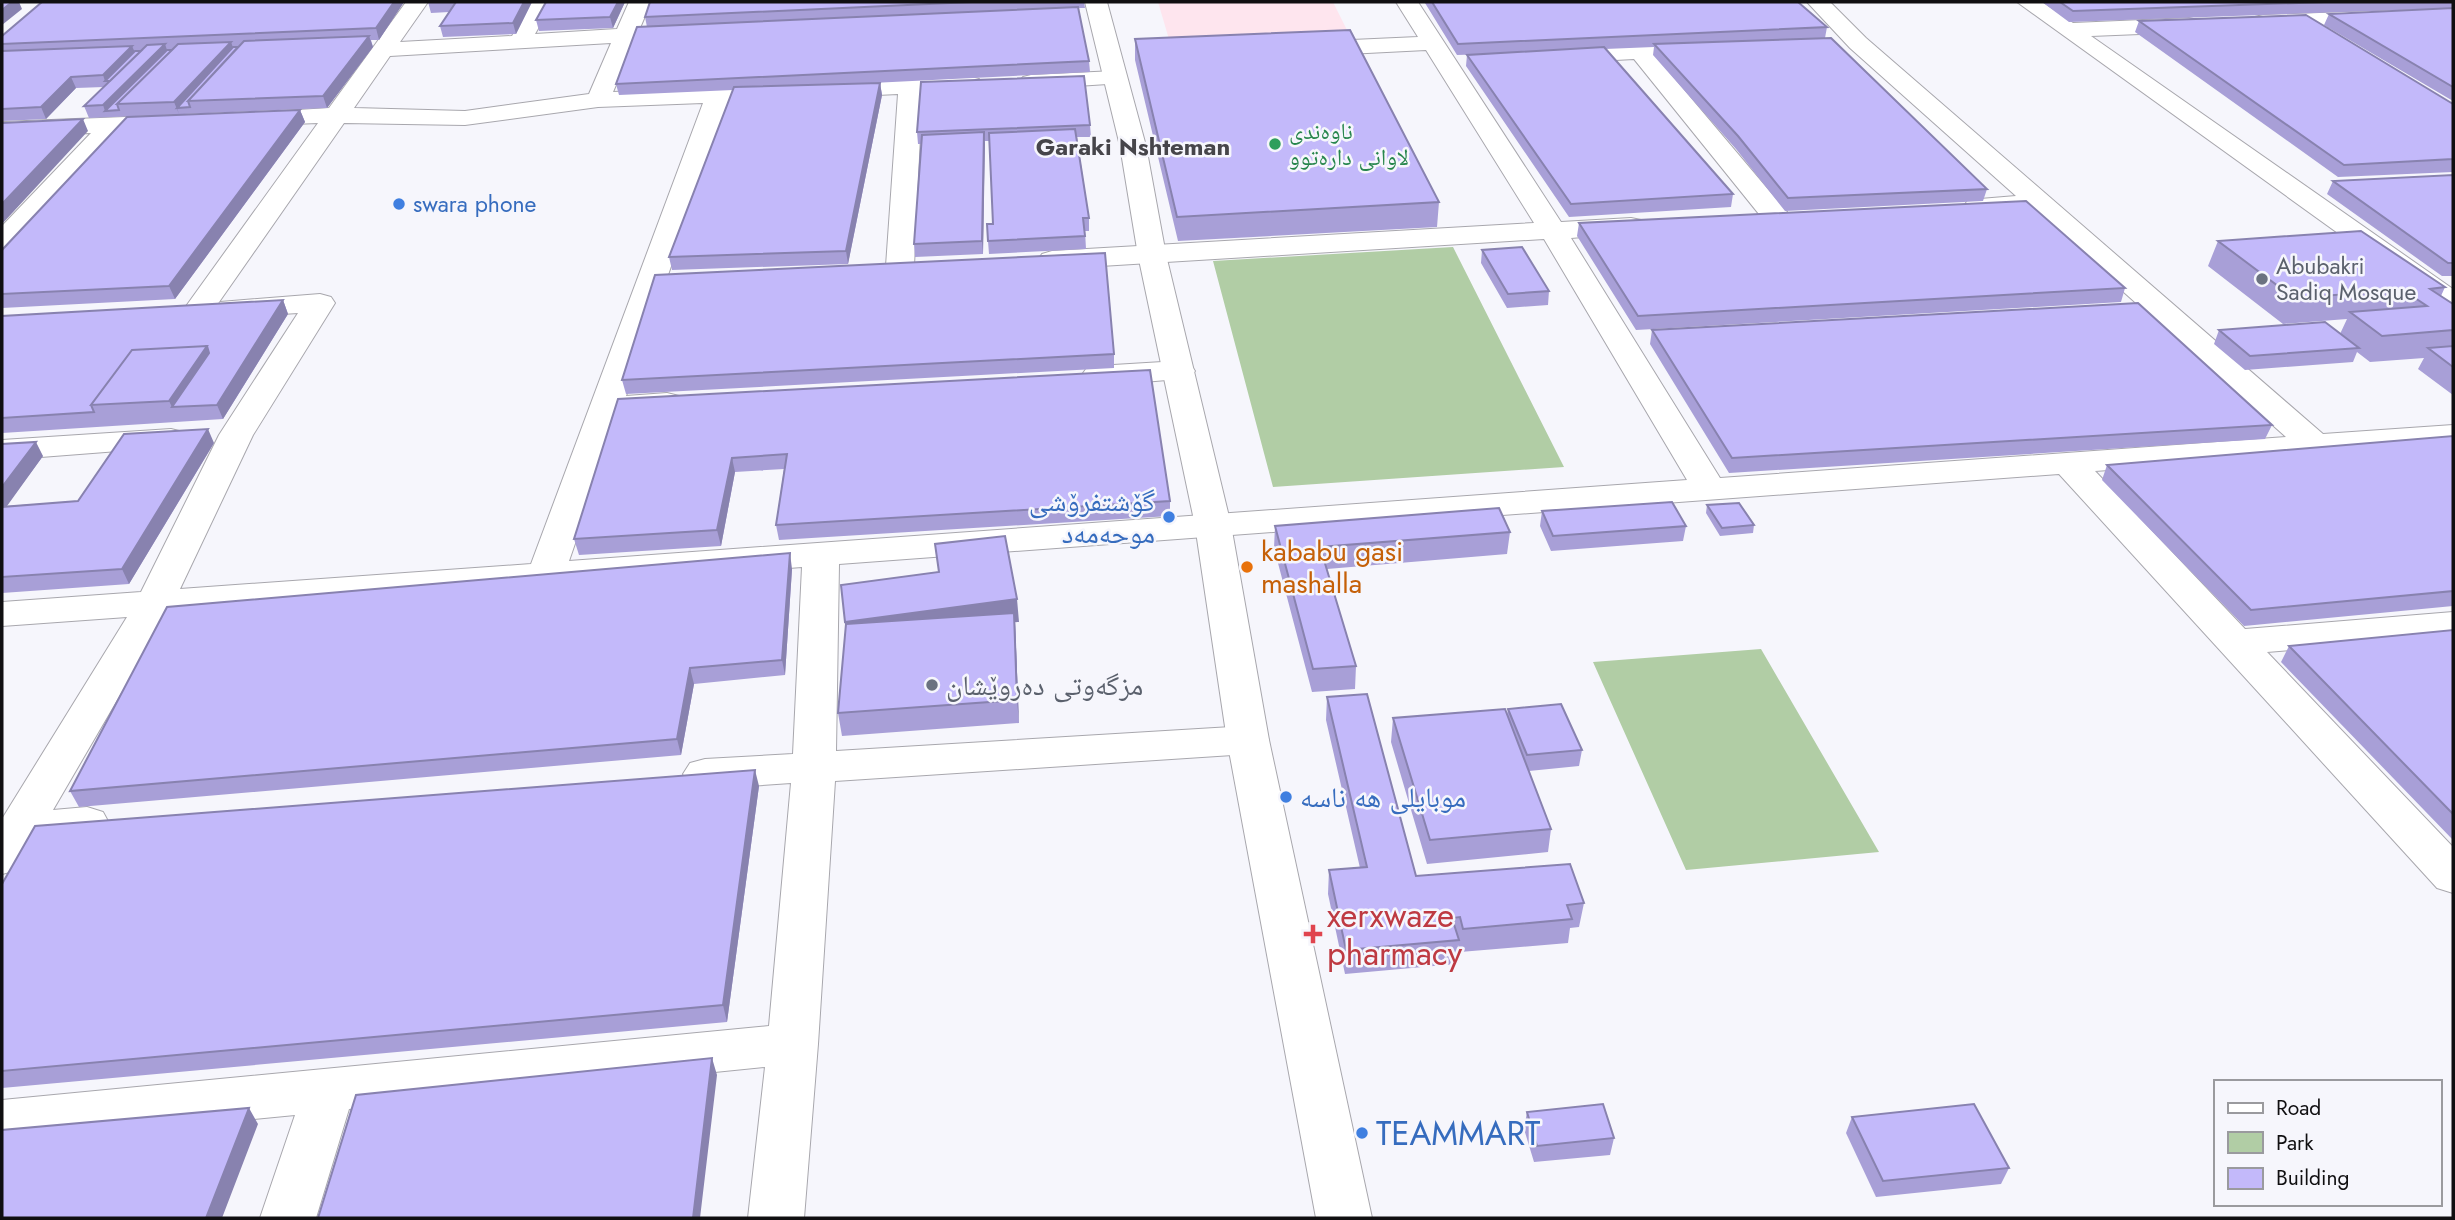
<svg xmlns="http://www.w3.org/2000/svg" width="2455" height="1220" viewBox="0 0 2455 1220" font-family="Jost,'Noto Naskh Arabic',sans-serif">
  <rect width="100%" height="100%" fill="#f6f6fc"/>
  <!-- education -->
  <path fill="#fee5ee" d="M 1158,2 L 1333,2 L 1351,38 L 1171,46 Z"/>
  <!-- green -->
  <path fill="#b1cda5" d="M 1453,247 L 1564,467 L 1273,487 L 1213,261 Z
    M 1761,649 L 1879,852 L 1686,870 L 1593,662 Z"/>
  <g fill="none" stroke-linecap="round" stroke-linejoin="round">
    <!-- street casing -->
    <g stroke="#a8a7ad" stroke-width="2">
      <path id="street" d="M 406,2 L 428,2 L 400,42 L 512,36 L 531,2 L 553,2 L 535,34 L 617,29 L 629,2 L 651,2 L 640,28 L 695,27 L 698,32 L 695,37 L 687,39 L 634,42 L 613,92 L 971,77 L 979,79 L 983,84 L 979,89 L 922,93 L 914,266 L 910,272 L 900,275 L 890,272 L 886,266 L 898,94 L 728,102 L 626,396 L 667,393 L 679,396 L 683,403 L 679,410 L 619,416 L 569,561 L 1687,480 L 1544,239 L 1052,269 L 1042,266 L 1038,260 L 1042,254 L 1052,251 L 1534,223 L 1426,50 L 1308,56 L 1300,54 L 1297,49 L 1300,44 L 1308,42 L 1418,37 L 1396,2 L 1418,2 L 1561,222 L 1631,218 L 1641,220 L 1645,226 L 1641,232 L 1571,238 L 1720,478 L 2286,437 L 2033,211 L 1978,214 L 1968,212 L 1964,206 L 1968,200 L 2016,196 L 1850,48 L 1807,2 L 1830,2 L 1866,38 L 2323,434 L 2453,425 L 2453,445 L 2095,471 L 2245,629 L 2453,612 L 2453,636 L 2267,652 L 2453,847 L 2453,893 L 2437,888 L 2059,474 L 839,564 L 836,751 L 1248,726 L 1263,730 L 1269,740 L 1263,750 L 1248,754 L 835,781 L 818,1044 L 804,1218 L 748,1218 L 765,1067 L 349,1109 L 316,1218 L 260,1218 L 295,1115 L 2,1144 L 2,1100 L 769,1026 L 791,783 L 705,789 L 690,785 L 683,774 L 690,763 L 705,759 L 793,754 L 802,567 L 167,614 L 53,810 L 87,807 L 103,812 L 109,823 L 103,834 L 87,839 L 34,843 L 18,870 L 2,874 L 2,819 L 127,617 L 2,626 L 2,602 L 141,592 L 219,435 L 298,313 L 231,317 L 220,314 L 216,308 L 220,302 L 320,294 L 331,297 L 335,303 L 253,435 L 180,589 L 531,564 L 703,103 L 598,107 L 465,125 L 344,123 L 210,315 L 199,318 L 188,315 L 184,309 L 318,123 L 242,126 L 233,124 L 230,119 L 233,114 L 329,108 ZM 611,43 L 589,94 L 465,111 L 354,108 L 390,56 Z
        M 2017,2 L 2042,2 L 2073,23 L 2189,18 L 2197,20 L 2200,25 L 2197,30 L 2189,32 L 2091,36 L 2453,289 L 2453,311 L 2442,308 Z
        M 2453,8 L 2453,22 L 2263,29 L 2255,27 L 2252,22 L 2255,17 L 2263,15 Z
        M 1705,42 L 1713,44 L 1716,49 L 1713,54 L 1657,58 L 1787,212 L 1791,218 L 1787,224 L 1777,226 L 1767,224 L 1634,59 L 1559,63 L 1551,61 L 1548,56 L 1551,51 L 1559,49 Z
        M 1115,71 L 1123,73 L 1127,78 L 1123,83 L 1031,89 L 1023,87 L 1019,82 L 1023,77 L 1031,75 Z
        M 174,115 L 183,117 L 186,122 L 183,127 L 120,132 L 12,248 L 2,250 L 2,226 L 91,133 L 2,136 L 2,122 Z
        M 1179,361 L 1190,364 L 1195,371 L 1190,378 L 1097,386 L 1086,383 L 1081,376 L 1086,369 L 1097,366 Z
        M 171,429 L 183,432 L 188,439 L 183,446 L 2,460 L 2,440 Z"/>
    </g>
    <!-- secondary casing -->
    <g stroke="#a8a7ad" stroke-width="2">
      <path id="secondary" d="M 1085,2 L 1107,2 L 1146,146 L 1166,255 L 1231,525 L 1269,740 L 1372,1218 L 1316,1218 L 1227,740 L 1195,525 L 1138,255 L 1120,146 Z"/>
    </g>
    <!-- street -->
    <use href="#street" fill="#fff" fill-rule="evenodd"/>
    <!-- secondary -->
    <use href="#secondary" fill="#fff" fill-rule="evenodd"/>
  </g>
  <!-- wall -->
  <path fill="#a89fd7" d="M 42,2 L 404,2 L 379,40 L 371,40 L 373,47 L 327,108 L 89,118 L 84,106 L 104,87 L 76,88 L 46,119 L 2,121 L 2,36 Z
    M 428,2 L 532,2 L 516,34 L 443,37 L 440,26 L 449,12 L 431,13 Z
    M 625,2 L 613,28 L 539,31 L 536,20 Z
    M 650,2 L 1084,2 L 1085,8 L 1078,8 L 1089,61 L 1090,72 L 852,84 L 880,83 L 882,95 L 848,264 L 672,270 L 669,257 L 733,90 L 619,95 L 616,84 L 647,27 L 645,17 Z
    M 1425,2 L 1798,2 L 1827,27 L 1825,38 L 1987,189 L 1983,201 L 1785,211 L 1736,149 L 1653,55 L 1654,47 L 1605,49 L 1733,194 L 1731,207 L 1569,217 L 1466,66 L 1467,55 L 1490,54 L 1457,55 L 1425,3 Z
    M 2042,2 L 2453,2 L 2453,8 L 2069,22 Z
    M 2453,8 L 2453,101 L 2324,25 L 2329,14 Z
    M 2139,21 L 2453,104 L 2453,172 L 2338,177 L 2135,32 Z
    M 1135,39 L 1439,202 L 1437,227 L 1178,241 L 1135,60 Z
    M 300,110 L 305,122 L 175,299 L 2,308 L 2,250 Z
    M 1090,125 L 1091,137 L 1077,137 L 1089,218 L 1089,231 L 1085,231 L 1086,249 L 989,254 L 988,241 L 993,224 L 990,141 L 984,141 L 983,254 L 915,257 L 914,244 L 921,144 L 918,144 L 917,132 Z
    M 2453,175 L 2453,276 L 2442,276 L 2327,194 L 2333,181 Z
    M 1579,223 L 2125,288 L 2121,302 L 1636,330 L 1577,236 Z
    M 2218,241 L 2445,287 L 2441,296 L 2453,304 L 2453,395 L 2418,369 L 2424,358 L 2370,362 L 2357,352 L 2353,362 L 2245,370 L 2214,344 L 2219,330 L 2340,334 L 2347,319 L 2283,324 L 2208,266 Z
    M 1482,250 L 1549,291 L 1548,305 L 1507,308 L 1481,263 Z
    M 283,300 L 288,314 L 223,419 L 2,433 L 2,316 Z
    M 1652,330 L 2272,425 L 2265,439 L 1729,473 L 1650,344 Z
    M 1114,354 L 1114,368 L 626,394 L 622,380 Z
    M 618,399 L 1170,501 L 1170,516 L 779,540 L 776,525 L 784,469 L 735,472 L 721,546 L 579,555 L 574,539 Z
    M 2453,436 L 2453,606 L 2244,626 L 2102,480 L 2107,465 Z
    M 214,443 L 129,584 L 2,593 L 2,444 L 43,456 L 6,506 L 78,501 Z
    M 1707,505 L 1754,525 L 1753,533 L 1720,536 L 1706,513 Z
    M 1542,511 L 1686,526 L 1683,541 L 1551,551 L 1540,526 Z
    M 1275,526 L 1510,532 L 1507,554 L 1327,569 L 1356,666 L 1355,689 L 1312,692 L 1274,548 Z
    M 792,569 L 785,675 L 694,684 L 681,755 L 79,807 L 70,791 Z
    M 1015,622 L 1019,723 L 842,736 L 838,713 L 846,626 L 1019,622 Z
    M 2453,630 L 2453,840 L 2281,662 L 2289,646 Z
    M 1327,697 L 1416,876 L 1584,903 L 1579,927 L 1570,928 L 1568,943 L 1460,952 L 1458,945 L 1456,964 L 1345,974 L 1328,894 L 1329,870 L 1360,868 L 1326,720 Z
    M 1508,709 L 1582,750 L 1579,766 L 1529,771 L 1551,829 L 1548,852 L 1427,864 L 1391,742 L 1393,718 L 1507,715 Z
    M 759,786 L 727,1022 L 2,1088 L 2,884 Z
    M 1527,1112 L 1614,1138 L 1610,1155 L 1534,1162 L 1524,1129 Z
    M 1852,1117 L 2009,1168 L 2001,1184 L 1876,1197 L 1846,1133 Z"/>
  <!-- shaded-wall -->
  <path fill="#8882af" d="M 12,2 L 19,2 L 22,9 L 2,25 L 2,10 Z
    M 394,2 L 404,2 L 379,40 L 376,28 Z
    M 524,2 L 532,2 L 516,34 L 513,23 Z
    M 618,2 L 625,2 L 613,28 L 610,17 Z
    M 369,36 L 373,47 L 327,108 L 323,96 Z
    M 231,42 L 235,53 L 188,101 L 177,108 L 179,114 L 174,102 Z
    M 165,44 L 169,56 L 117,104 L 105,111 L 103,105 Z
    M 132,46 L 137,57 L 105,81 L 103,75 Z
    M 71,77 L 76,88 L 46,119 L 41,107 Z
    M 880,83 L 882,95 L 848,264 L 846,251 Z
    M 300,110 L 305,122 L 175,299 L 169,286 Z
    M 83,119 L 88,131 L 2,224 L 2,204 Z
    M 984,132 L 985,144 L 983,254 L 982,241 Z
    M 283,300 L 288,314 L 223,419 L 217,405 Z
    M 207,346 L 215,367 L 172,407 L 169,401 Z
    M 208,429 L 214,443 L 129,584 L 122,569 Z
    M 36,442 L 43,456 L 2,513 L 2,487 Z
    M 732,458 L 735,472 L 721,546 L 717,530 Z
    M 790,553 L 792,569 L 785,675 L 782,660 Z
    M 1017,599 L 1019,622 L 1015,622 L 1019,723 L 1017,700 L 849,644 L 845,622 Z
    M 690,668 L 694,684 L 681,755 L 677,739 Z
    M 755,770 L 759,786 L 727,1022 L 723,1005 Z
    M 712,1058 L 717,1075 L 700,1218 L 693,1218 Z
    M 249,1108 L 258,1124 L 222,1218 L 206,1218 Z"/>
  <!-- building -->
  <path fill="#c3b9fa" stroke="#8882af" stroke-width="2" d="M 2,2 L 12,2 L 2,10 Z
    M 42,2 L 394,2 L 376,28 L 2,44 L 2,36 Z
    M 456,2 L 524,2 L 513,23 L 440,26 Z
    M 546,2 L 618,2 L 610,17 L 536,20 Z
    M 650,2 L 972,2 L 645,17 Z
    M 1432,2 L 1798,2 L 1827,27 L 1458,44 Z
    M 2060,2 L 2325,2 L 2073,11 Z
    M 1078,7 L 1089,61 L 616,84 L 637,27 Z
    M 2453,8 L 2453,87 L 2329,14 Z
    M 2306,15 L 2453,104 L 2453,159 L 2344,165 L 2139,21 Z
    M 1350,30 L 1439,202 L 1177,217 L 1135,39 Z
    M 369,36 L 323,96 L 188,101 L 244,41 Z
    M 1831,38 L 1987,189 L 1788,198 L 1738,136 L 1654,44 Z
    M 231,42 L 174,102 L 117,104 L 178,44 Z
    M 165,44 L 103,105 L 84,106 L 147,45 Z
    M 132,46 L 103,75 L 71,77 L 41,107 L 2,109 L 2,51 Z
    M 233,47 L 238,47 L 188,101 L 190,107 L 177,108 Z
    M 1604,47 L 1733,194 L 1571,204 L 1467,55 Z
    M 167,50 L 172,50 L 117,104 L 119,110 L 105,111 Z
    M 135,51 L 141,51 L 110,81 L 105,81 Z
    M 1084,76 L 1090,125 L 917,132 L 921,82 Z
    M 880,83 L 846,251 L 669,257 L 734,87 Z
    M 300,110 L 169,286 L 2,294 L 2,250 L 127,117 Z
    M 83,119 L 2,204 L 2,123 Z
    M 1075,129 L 1089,218 L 1083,218 L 1085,236 L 988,241 L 987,224 L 993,224 L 989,133 Z
    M 984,132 L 982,241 L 914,244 L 922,135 Z
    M 2453,175 L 2453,263 L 2448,263 L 2333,181 Z
    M 2026,201 L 2125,288 L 1638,316 L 1579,223 Z
    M 2361,231 L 2445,287 L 2430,289 L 2453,304 L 2453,330 L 2382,336 L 2350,312 L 2427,306 L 2403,290 L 2294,298 L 2218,241 Z
    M 1522,247 L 1549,291 L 1508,294 L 1482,250 Z
    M 1105,253 L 1114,354 L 622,380 L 655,275 Z
    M 283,300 L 217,405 L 172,407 L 209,353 L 207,346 L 132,350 L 91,405 L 94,412 L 2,418 L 2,316 Z
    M 2138,303 L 2272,425 L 1732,458 L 1652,330 Z
    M 2325,322 L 2359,348 L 2250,356 L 2219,330 Z
    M 207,346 L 169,401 L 91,405 L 132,350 Z
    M 2453,346 L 2453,367 L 2428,348 Z
    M 1150,370 L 1170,501 L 776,525 L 787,454 L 732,458 L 717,530 L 574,539 L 618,399 Z
    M 208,429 L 122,569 L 2,577 L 2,507 L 78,501 L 124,434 Z
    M 2453,436 L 2453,591 L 2251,610 L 2107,465 Z
    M 36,442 L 2,487 L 2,444 Z
    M 1672,502 L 1686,526 L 1553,536 L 1542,511 Z
    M 1739,503 L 1754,525 L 1722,528 L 1707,505 Z
    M 1499,508 L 1510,532 L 1320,547 L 1356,666 L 1313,669 L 1275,526 Z
    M 1005,536 L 1017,599 L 845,622 L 841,585 L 939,572 L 935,544 Z
    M 790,553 L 782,660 L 690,668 L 677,739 L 70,791 L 167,607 Z
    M 1014,613 L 1017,700 L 838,713 L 846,624 Z
    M 2453,630 L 2453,814 L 2289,646 Z
    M 1367,694 L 1416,876 L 1570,864 L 1584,903 L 1567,905 L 1572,919 L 1463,929 L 1460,917 L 1452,918 L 1459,940 L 1346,950 L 1329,870 L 1367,867 L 1327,697 Z
    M 1561,704 L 1582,750 L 1527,755 L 1508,709 Z
    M 1505,709 L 1551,829 L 1430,840 L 1393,718 Z
    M 755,770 L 723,1005 L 2,1071 L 2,884 L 35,826 Z
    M 712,1058 L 693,1218 L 318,1218 L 356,1095 Z
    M 1603,1104 L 1614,1138 L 1537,1146 L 1527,1112 Z
    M 1974,1104 L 2009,1168 L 1883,1181 L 1852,1117 Z
    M 249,1108 L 206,1218 L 2,1218 L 2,1130 Z"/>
  <!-- markers -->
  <circle fill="#2e9e5b" stroke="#f6f6fc" stroke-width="2.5" cx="1275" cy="144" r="7"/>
  <g fill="#3f7fe0" stroke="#f6f6fc" stroke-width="2.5">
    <circle cx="399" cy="204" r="7"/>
    <circle cx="1169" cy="517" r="7"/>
    <circle cx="1286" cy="797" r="7"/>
    <circle cx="1362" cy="1133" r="7"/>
  </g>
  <g fill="#6b7280" stroke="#f6f6fc" stroke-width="2.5">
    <circle cx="2262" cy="279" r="7"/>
    <circle cx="932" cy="685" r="7"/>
  </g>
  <circle fill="#e8710a" stroke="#f6f6fc" stroke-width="2.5" cx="1247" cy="567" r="7"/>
  <path fill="#e0444e" stroke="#f6f6fc" stroke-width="2.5" d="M1309.5 923.5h7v7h7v7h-7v7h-7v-7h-7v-7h7z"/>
  <g text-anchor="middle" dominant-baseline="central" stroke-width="5" stroke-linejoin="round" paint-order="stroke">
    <!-- far-leisure labels -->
    <g font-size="23" fill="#27864d" stroke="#f6f6fc" text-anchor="start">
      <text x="1289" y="131">ناوەندی<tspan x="1289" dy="26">لاوانی دارەتوو</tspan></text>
    </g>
    <!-- far-shop labels -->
    <g font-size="23" fill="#366cbe" stroke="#f6f6fc" text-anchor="start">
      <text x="413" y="204">swara phone</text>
    </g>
    <!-- far-worship labels -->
    <g font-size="23" fill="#5b616d" stroke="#f6f6fc" text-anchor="start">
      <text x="2276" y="266">Abubakri<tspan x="2276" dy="26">Sadiq Mosque</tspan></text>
    </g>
    <!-- far-neighbourhood labels -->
    <g font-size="24" font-weight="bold" fill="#46454a" stroke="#f6f6fc">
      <text x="1133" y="146">Garaki Nshteman</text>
    </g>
    <!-- shop labels -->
    <g font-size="28" fill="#366cbe" stroke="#f6f6fc" text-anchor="end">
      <text x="1155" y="501">گۆشتفرۆشی<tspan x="1155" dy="32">موحەمەد</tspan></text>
      <text x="1300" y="797" text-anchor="start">موبایلی هه ناسه</text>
    </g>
    <!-- food labels -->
    <g font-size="28" fill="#c56008" stroke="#f6f6fc" text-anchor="start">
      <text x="1261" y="551">kababu gasi<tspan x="1261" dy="32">mashalla</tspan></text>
    </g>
    <!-- worship labels -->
    <g font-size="28" fill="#5b616d" stroke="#f6f6fc" text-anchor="start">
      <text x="946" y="685">مزگەوتی دەروێشان</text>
    </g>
    <!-- near-health labels -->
    <g font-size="33" fill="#be3a42" stroke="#f6f6fc" text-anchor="start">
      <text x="1327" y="915">xerxwaze<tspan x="1327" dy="38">pharmacy</tspan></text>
    </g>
    <!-- near-shop labels -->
    <g font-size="33" fill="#366cbe" stroke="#f6f6fc" text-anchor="start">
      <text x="1376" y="1133">TEAMMART</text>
    </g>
  </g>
  <!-- border -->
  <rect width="2455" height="1220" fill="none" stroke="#100f11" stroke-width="7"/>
  <!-- legend -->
  <rect x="2214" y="1080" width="228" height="126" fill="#f6f6fc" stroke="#9a9a9e" stroke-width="2"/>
  <rect x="2228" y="1103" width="35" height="10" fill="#ffffff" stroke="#9a9a9e" stroke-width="2"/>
  <text x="2276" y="1115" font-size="21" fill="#100f11">Road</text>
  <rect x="2228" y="1132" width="35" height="21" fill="#b1cda5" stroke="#9a9a9e" stroke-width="2"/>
  <text x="2276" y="1150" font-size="21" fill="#100f11">Park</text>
  <rect x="2228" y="1168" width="35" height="21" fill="#c3b9fa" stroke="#9a9a9e" stroke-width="2"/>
  <text x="2276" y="1185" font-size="21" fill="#100f11">Building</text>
</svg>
